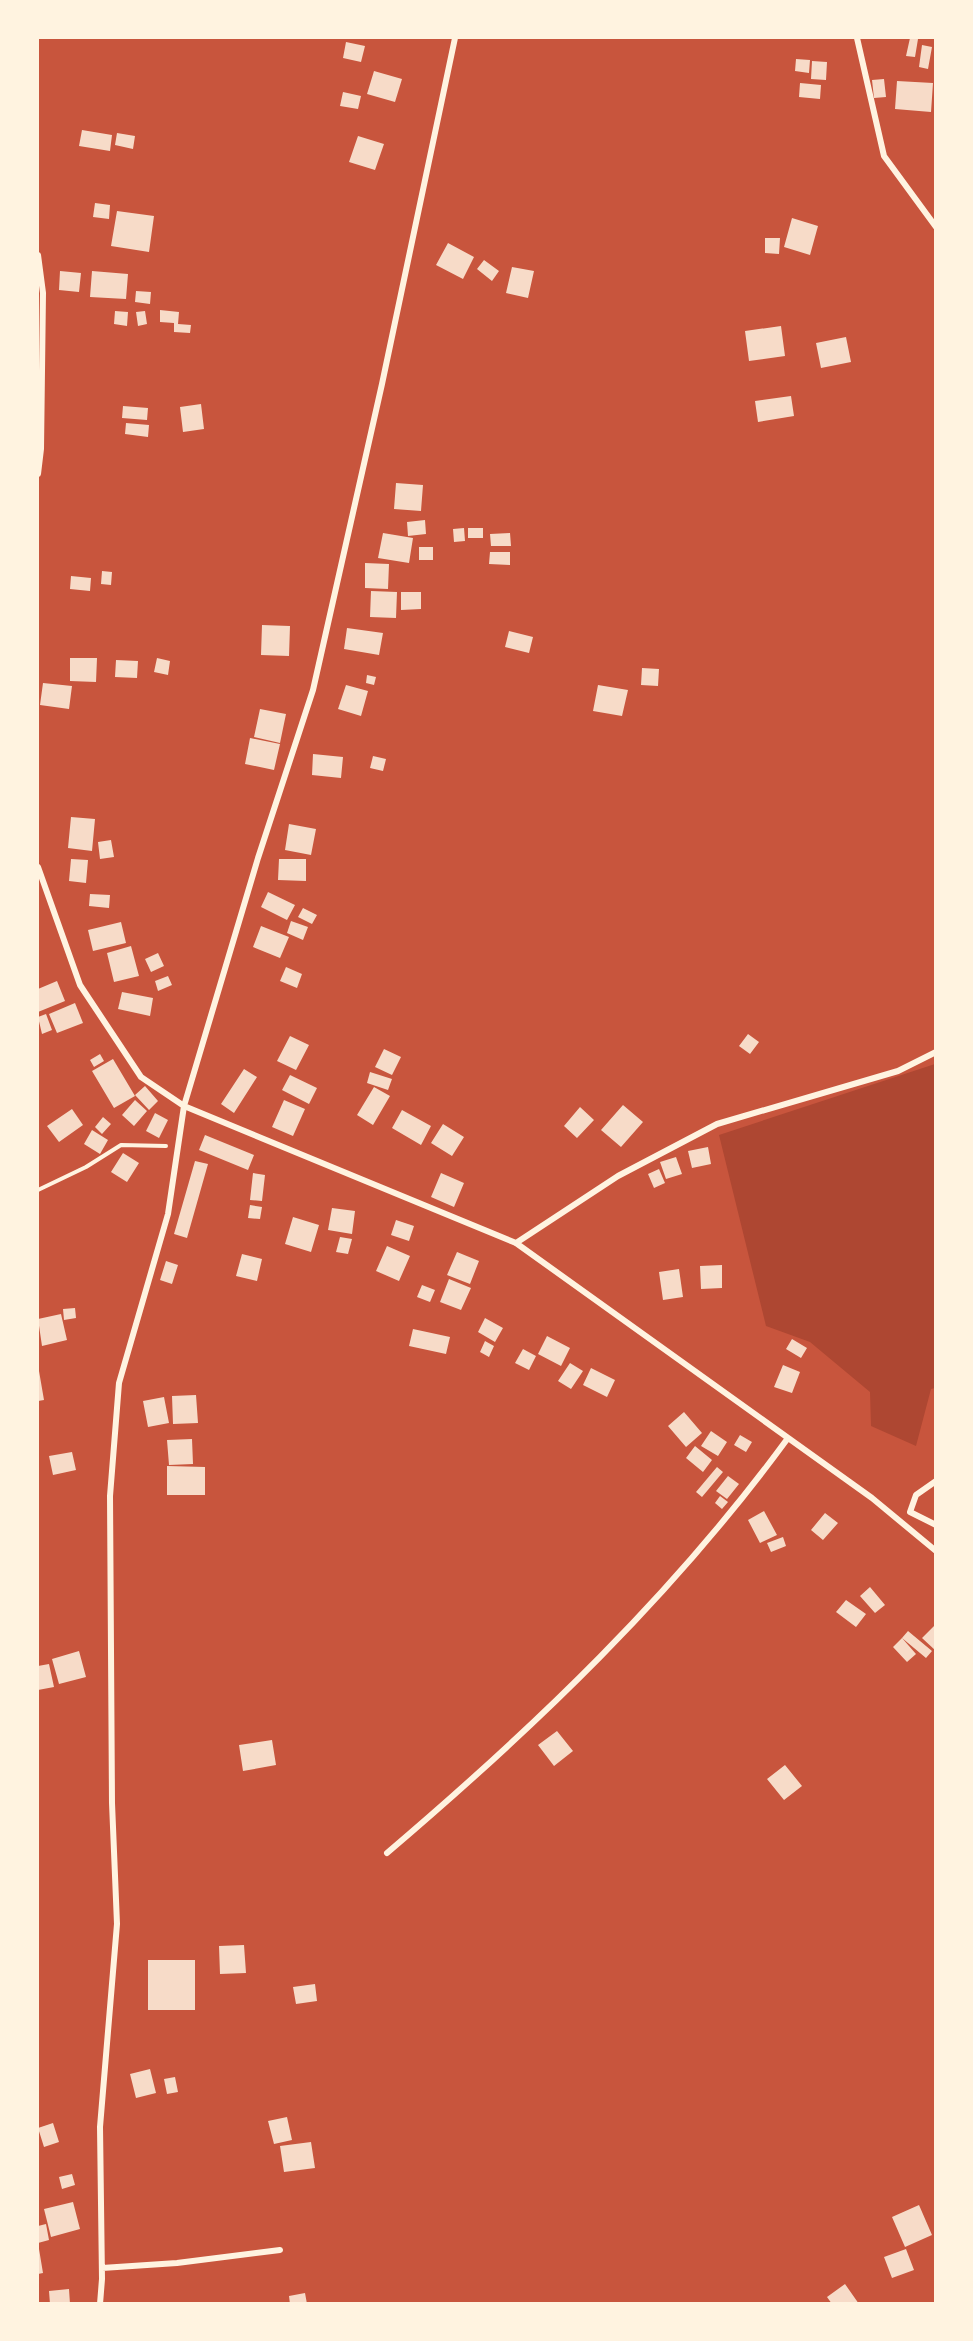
<svg xmlns="http://www.w3.org/2000/svg" width="973" height="2341" viewBox="0 0 973 2341" font-family="Commissioner,sans-serif">
  <rect width="100%" height="100%" fill="#c8553d"/>
  <!-- green -->
  <path fill="#ae4732" d="M 935,1064 L 935,1388 L 931,1389 L 916,1446 L 871,1426 L 870,1392 L 810,1342 L 766,1326 L 719,1135 Z"/>
  <!-- building -->
  <path fill="#f7dbc8" d="M 910,38 L 918,39 L 915,57 L 906,56 Z
    M 346,42 L 365,46 L 361,62 L 343,58 Z
    M 922,45 L 932,47 L 928,69 L 919,67 Z
    M 796,59 L 810,60 L 809,73 L 795,71 Z
    M 812,61 L 827,62 L 826,80 L 811,79 Z
    M 374,71 L 402,79 L 395,102 L 367,94 Z
    M 884,79 L 886,97 L 874,98 L 872,80 Z
    M 897,81 L 933,83 L 931,112 L 895,109 Z
    M 800,83 L 821,85 L 820,99 L 799,97 Z
    M 343,92 L 361,96 L 358,109 L 340,106 Z
    M 82,130 L 112,135 L 110,151 L 79,146 Z
    M 117,133 L 135,136 L 133,149 L 115,145 Z
    M 358,136 L 384,144 L 375,170 L 349,162 Z
    M 95,203 L 110,205 L 109,219 L 93,217 Z
    M 117,211 L 154,216 L 149,252 L 111,246 Z
    M 792,218 L 818,226 L 810,255 L 784,247 Z
    M 765,238 L 780,238 L 779,254 L 765,253 Z
    M 448,243 L 474,257 L 463,279 L 436,265 Z
    M 484,260 L 499,271 L 492,281 L 477,269 Z
    M 512,267 L 534,271 L 528,298 L 506,293 Z
    M 60,271 L 81,273 L 79,292 L 59,290 Z
    M 92,271 L 128,274 L 126,299 L 90,297 Z
    M 136,291 L 151,292 L 150,304 L 135,302 Z
    M 160,310 L 179,312 L 178,324 L 191,325 L 190,333 L 174,332 L 174,323 L 160,322 Z
    M 115,311 L 128,312 L 127,326 L 114,324 Z
    M 145,311 L 147,324 L 138,326 L 136,312 Z
    M 781,326 L 785,356 L 749,361 L 745,331 Z
    M 846,337 L 851,362 L 821,368 L 816,343 Z
    M 791,396 L 794,416 L 758,422 L 755,401 Z
    M 201,404 L 204,429 L 183,432 L 180,407 Z
    M 123,406 L 148,408 L 147,420 L 122,418 Z
    M 126,423 L 149,425 L 148,437 L 125,434 Z
    M 396,483 L 423,485 L 421,511 L 394,509 Z
    M 425,520 L 426,534 L 408,536 L 407,522 Z
    M 464,528 L 465,541 L 454,542 L 453,529 Z
    M 468,528 L 483,528 L 483,538 L 468,538 Z
    M 383,533 L 413,538 L 409,563 L 378,558 Z
    M 510,533 L 511,546 L 491,546 L 490,534 Z
    M 419,547 L 433,547 L 433,560 L 419,560 Z
    M 490,552 L 510,552 L 510,565 L 489,564 Z
    M 365,563 L 389,564 L 388,589 L 365,588 Z
    M 102,571 L 112,572 L 111,585 L 101,584 Z
    M 71,576 L 91,578 L 90,591 L 70,589 Z
    M 371,591 L 397,592 L 396,618 L 370,617 Z
    M 401,592 L 421,592 L 421,609 L 401,610 Z
    M 262,625 L 290,626 L 289,656 L 261,655 Z
    M 347,628 L 383,633 L 379,655 L 344,649 Z
    M 509,631 L 533,637 L 529,653 L 505,647 Z
    M 70,658 L 97,658 L 96,682 L 70,681 Z
    M 157,658 L 170,661 L 168,675 L 154,672 Z
    M 116,660 L 138,661 L 137,678 L 115,677 Z
    M 642,668 L 659,669 L 658,686 L 641,685 Z
    M 367,675 L 376,677 L 374,685 L 366,683 Z
    M 43,683 L 72,686 L 69,709 L 40,705 Z
    M 346,685 L 368,691 L 361,716 L 338,709 Z
    M 598,685 L 628,690 L 622,716 L 593,711 Z
    M 260,709 L 286,714 L 280,743 L 254,737 Z
    M 250,738 L 280,744 L 274,770 L 245,764 Z
    M 313,754 L 343,757 L 341,778 L 312,775 Z
    M 373,756 L 386,759 L 383,771 L 370,768 Z
    M 71,817 L 95,819 L 92,851 L 68,848 Z
    M 289,824 L 316,829 L 311,855 L 285,850 Z
    M 111,840 L 114,857 L 100,859 L 98,842 Z
    M 71,859 L 88,860 L 86,883 L 69,881 Z
    M 279,859 L 306,859 L 306,881 L 278,880 Z
    M 268,892 L 295,905 L 287,920 L 261,907 Z
    M 90,894 L 110,895 L 109,908 L 89,906 Z
    M 303,908 L 317,915 L 312,924 L 298,917 Z
    M 291,921 L 308,927 L 303,940 L 287,933 Z
    M 121,922 L 126,943 L 93,951 L 88,930 Z
    M 261,926 L 289,937 L 280,958 L 253,947 Z
    M 131,946 L 139,976 L 114,982 L 107,953 Z
    M 158,953 L 164,966 L 151,972 L 145,959 Z
    M 286,967 L 302,974 L 297,988 L 280,981 Z
    M 168,976 L 172,985 L 158,991 L 155,981 Z
    M 57,981 L 65,1001 L 38,1012 L 38,989 Z
    M 122,992 L 153,998 L 150,1016 L 118,1009 Z
    M 75,1003 L 83,1023 L 57,1033 L 49,1014 Z
    M 46,1014 L 52,1030 L 42,1034 L 38,1017 Z
    M 748,1034 L 759,1042 L 750,1054 L 739,1046 Z
    M 290,1036 L 309,1045 L 296,1070 L 277,1061 Z
    M 384,1049 L 401,1057 L 392,1075 L 375,1067 Z
    M 100,1054 L 104,1061 L 94,1067 L 90,1060 Z
    M 113,1059 L 135,1096 L 114,1108 L 92,1071 Z
    M 244,1069 L 257,1077 L 234,1113 L 221,1104 Z
    M 370,1072 L 392,1079 L 388,1090 L 367,1083 Z
    M 290,1075 L 317,1088 L 309,1104 L 282,1090 Z
    M 145,1086 L 158,1101 L 149,1110 L 135,1095 Z
    M 374,1087 L 390,1096 L 373,1125 L 357,1115 Z
    M 135,1100 L 147,1111 L 134,1126 L 122,1115 Z
    M 284,1100 L 305,1109 L 293,1136 L 272,1127 Z
    M 623,1105 L 643,1122 L 621,1147 L 601,1130 Z
    M 580,1107 L 594,1120 L 577,1138 L 564,1126 Z
    M 72,1109 L 83,1125 L 59,1142 L 47,1126 Z
    M 402,1110 L 431,1126 L 421,1145 L 392,1128 Z
    M 155,1113 L 168,1120 L 159,1138 L 146,1131 Z
    M 103,1117 L 111,1124 L 102,1134 L 95,1127 Z
    M 443,1124 L 464,1137 L 452,1156 L 431,1143 Z
    M 92,1130 L 108,1140 L 100,1154 L 84,1144 Z
    M 205,1135 L 254,1155 L 248,1170 L 199,1150 Z
    M 708,1147 L 711,1164 L 692,1168 L 688,1151 Z
    M 123,1153 L 139,1163 L 127,1182 L 111,1172 Z
    M 676,1157 L 682,1174 L 666,1179 L 660,1162 Z
    M 195,1161 L 208,1164 L 187,1238 L 174,1234 Z
    M 659,1169 L 665,1183 L 654,1188 L 648,1174 Z
    M 253,1173 L 265,1175 L 262,1201 L 250,1200 Z
    M 441,1173 L 464,1183 L 454,1207 L 431,1197 Z
    M 250,1205 L 262,1207 L 260,1219 L 248,1218 Z
    M 332,1208 L 355,1211 L 352,1234 L 328,1230 Z
    M 293,1217 L 319,1225 L 311,1252 L 285,1244 Z
    M 396,1220 L 414,1226 L 409,1241 L 391,1235 Z
    M 340,1237 L 352,1239 L 348,1254 L 336,1252 Z
    M 387,1246 L 410,1256 L 399,1281 L 376,1271 Z
    M 457,1252 L 479,1261 L 470,1284 L 447,1275 Z
    M 242,1254 L 262,1259 L 257,1281 L 236,1276 Z
    M 166,1261 L 178,1265 L 172,1284 L 160,1280 Z
    M 722,1265 L 722,1288 L 701,1289 L 700,1266 Z
    M 679,1269 L 683,1297 L 663,1300 L 659,1272 Z
    M 449,1279 L 471,1288 L 461,1310 L 440,1302 Z
    M 422,1285 L 435,1290 L 430,1302 L 417,1297 Z
    M 75,1308 L 76,1318 L 64,1320 L 63,1309 Z
    M 61,1314 L 67,1340 L 42,1346 L 38,1319 Z
    M 485,1318 L 503,1328 L 495,1342 L 478,1332 Z
    M 413,1329 L 450,1337 L 446,1354 L 409,1346 Z
    M 547,1336 L 570,1348 L 561,1366 L 538,1354 Z
    M 792,1339 L 807,1348 L 801,1358 L 786,1349 Z
    M 485,1341 L 494,1346 L 489,1357 L 480,1352 Z
    M 523,1349 L 536,1356 L 529,1370 L 515,1363 Z
    M 570,1363 L 583,1371 L 571,1389 L 558,1381 Z
    M 783,1365 L 800,1372 L 792,1393 L 774,1387 Z
    M 591,1368 L 615,1380 L 607,1397 L 583,1385 Z
    M 39,1371 L 44,1400 L 38,1401 L 38,1372 Z
    M 196,1395 L 198,1423 L 173,1424 L 172,1396 Z
    M 164,1397 L 169,1423 L 148,1427 L 143,1401 Z
    M 684,1412 L 702,1433 L 686,1447 L 668,1426 Z
    M 711,1431 L 727,1442 L 718,1456 L 701,1446 Z
    M 740,1435 L 752,1442 L 746,1452 L 734,1445 Z
    M 192,1439 L 193,1464 L 169,1465 L 167,1440 Z
    M 695,1446 L 712,1460 L 703,1472 L 686,1458 Z
    M 72,1452 L 76,1470 L 53,1475 L 49,1456 Z
    M 167,1466 L 205,1467 L 205,1495 L 167,1495 Z
    M 717,1467 L 723,1472 L 702,1497 L 696,1492 Z
    M 728,1476 L 739,1484 L 727,1499 L 716,1491 Z
    M 720,1496 L 728,1502 L 722,1509 L 715,1503 Z
    M 764,1511 L 777,1535 L 760,1543 L 748,1520 Z
    M 825,1513 L 838,1523 L 823,1540 L 811,1530 Z
    M 783,1537 L 786,1546 L 771,1552 L 767,1543 Z
    M 870,1587 L 885,1605 L 875,1613 L 860,1596 Z
    M 846,1600 L 866,1614 L 856,1627 L 836,1612 Z
    M 936,1624 L 936,1651 L 922,1638 Z
    M 908,1631 L 932,1651 L 926,1658 L 902,1638 Z
    M 902,1638 L 916,1654 L 907,1662 L 893,1647 Z
    M 79,1651 L 86,1677 L 59,1684 L 52,1659 Z
    M 49,1664 L 54,1687 L 38,1690 L 38,1666 Z
    M 557,1731 L 573,1751 L 554,1766 L 538,1745 Z
    M 272,1740 L 276,1765 L 243,1771 L 239,1745 Z
    M 785,1765 L 802,1786 L 784,1800 L 767,1779 Z
    M 244,1945 L 246,1973 L 220,1974 L 219,1946 Z
    M 148,1960 L 195,1960 L 195,2010 L 148,2010 Z
    M 315,1984 L 317,2001 L 296,2004 L 293,1987 Z
    M 150,2069 L 156,2093 L 136,2098 L 130,2074 Z
    M 175,2077 L 178,2092 L 167,2094 L 164,2079 Z
    M 287,2117 L 292,2140 L 274,2144 L 268,2121 Z
    M 53,2123 L 59,2142 L 44,2147 L 38,2128 Z
    M 311,2142 L 315,2168 L 284,2172 L 280,2146 Z
    M 72,2174 L 75,2185 L 62,2189 L 59,2177 Z
    M 73,2202 L 80,2229 L 51,2237 L 44,2209 Z
    M 919,2205 L 932,2235 L 905,2247 L 892,2217 Z
    M 46,2224 L 49,2240 L 38,2243 L 38,2226 Z
    M 39,2249 L 43,2273 L 38,2274 L 38,2250 Z
    M 906,2249 L 914,2270 L 892,2278 L 884,2257 Z
    M 845,2284 L 859,2304 L 832,2304 L 827,2297 Z
    M 69,2289 L 70,2304 L 50,2304 L 49,2291 Z
    M 305,2293 L 307,2304 L 290,2304 L 289,2296 Z"/>
  <g fill="none" stroke-linecap="round" stroke-linejoin="round">
    <!-- path -->
    <path stroke="#fff3e0" stroke-width="4" d="M 38,1190 L 86,1167 L 121,1145 L 166,1146"/>
    <!-- minor -->
    <path stroke="#fff3e0" stroke-width="6" d="M 857,38 L 884,156 L 936,227
      M 38,255 L 43,293 L 41,449 L 38,474
      M 38,867 L 80,985 L 141,1077 L 184,1106 L 516,1243 L 872,1498 L 936,1551
      M 516,1243 L 618,1176 L 717,1124 L 898,1071 L 936,1052
      M 936,1481 L 916,1495 L 910,1512 L 936,1525
      M 387,1853 C 535,1727 673,1595 788,1438
      M 102,2268 L 177,2263 L 280,2250
      M 100,2304 L 102,2279 L 100,2127 L 117,1924 L 112,1803 L 110,1496 L 119,1383 L 168,1214 L 184,1106 L 258,858 L 313,690 L 382,384 L 455,38"/>
  </g>
  <!-- border -->
  <rect width="973" height="2341" fill="none" stroke="#fff3e0" stroke-width="78"/>
</svg>
